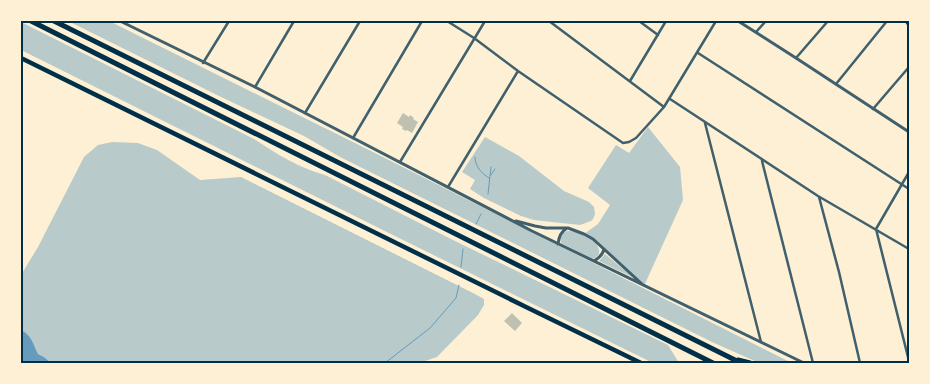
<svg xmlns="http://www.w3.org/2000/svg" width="930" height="384" viewBox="0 0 930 384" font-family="Ubuntu,sans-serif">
  <rect width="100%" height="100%" fill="#fdf0d5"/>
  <!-- green -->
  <path fill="#b9caca" d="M 68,21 L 109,21 L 359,145 L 792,363 L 757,362 L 712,342 L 340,157 L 304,136 L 219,96 Z
    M 21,22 L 254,139 C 277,154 299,168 325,175 L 453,240 L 668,345 L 679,363 L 653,363 L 403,240 L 21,50 Z
    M 648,127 L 680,167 L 683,200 L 644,286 L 604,249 L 584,234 L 598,224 L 610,205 L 588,188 L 616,145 L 629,153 Z
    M 485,137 L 519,156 L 564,191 L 589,202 L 594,207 L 595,214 L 593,219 L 591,221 L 580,225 L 534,220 L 521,216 L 484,198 L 470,189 L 475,180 L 462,172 Z
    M 112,142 L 138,143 L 157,150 L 200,180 L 241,177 L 473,293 L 484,299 L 484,305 L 478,315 L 437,357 L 419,363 L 51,363 L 44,357 L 38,354 C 33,344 32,335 21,330 L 21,275 L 38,247 L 84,157 L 98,145 Z
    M 567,231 C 578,231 597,238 599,250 C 600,255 597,257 593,259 L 561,243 L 560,239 L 563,233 Z
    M 605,254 L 634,278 L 599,261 Z"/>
  <!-- water -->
  <path fill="#669bbc" d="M 21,330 C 32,335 33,344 38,354 L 44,357 L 51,363 L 21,363 Z"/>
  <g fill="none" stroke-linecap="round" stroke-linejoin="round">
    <!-- stream -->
    <path stroke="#669bbc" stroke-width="1" d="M 475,157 C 475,166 481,173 489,178
      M 491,175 L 495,169
      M 488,194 L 491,167
      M 476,224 L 481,214
      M 461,267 L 463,249
      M 385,363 L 430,328 L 456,298 L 459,285"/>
  </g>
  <!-- building -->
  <path fill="#bec0b2" d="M 403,113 L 409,117 L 410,115 L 414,118 L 413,119 L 418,122 L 412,133 L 407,130 L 406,131 L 402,129 L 403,127 L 397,123 Z
    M 512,313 L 522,323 L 515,331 L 504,321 Z"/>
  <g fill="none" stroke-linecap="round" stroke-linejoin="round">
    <!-- minor -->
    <path stroke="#3f606c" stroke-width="2.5" d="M 447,21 L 474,38 L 518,71 L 623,143 L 629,142 L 636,138 L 664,107 L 716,21
      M 549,21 L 664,107
      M 639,21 L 658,35
      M 756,32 L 766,21
      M 698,53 L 909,189
      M 796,58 L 828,21
      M 203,63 L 229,21
      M 630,81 L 666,21
      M 836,84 L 887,21
      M 255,87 L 294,21
      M 670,99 L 818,196 L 909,249
      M 873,109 L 909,67
      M 305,113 L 360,21
      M 705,123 L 761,342
      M 353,138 L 422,21
      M 762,161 L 813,363
      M 400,162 L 485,21
      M 909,172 L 876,229 L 909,361
      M 448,187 L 518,71
      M 819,197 L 839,272 L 860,363"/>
    <!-- tertiary -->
    <path stroke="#3f606c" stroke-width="3" d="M 120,21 L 255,87 L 532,231 L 804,363
      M 738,21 L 796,58 L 909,132
      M 516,221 L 535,226 L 546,228 L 568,228 L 584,234 L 593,239 L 642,284
      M 558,244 C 559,236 561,232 567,228
      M 594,261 C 599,258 603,255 604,249"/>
    <!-- primary -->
    <path stroke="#003049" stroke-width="4.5" d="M 907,21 L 909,24
      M 21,58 L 526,307 L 641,363"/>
    <!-- motorway -->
    <path stroke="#003049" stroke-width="5" d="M 31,21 L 713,363
      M 54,21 L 741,363
      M 738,360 L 750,363"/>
  </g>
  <!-- border -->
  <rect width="930" height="384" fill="none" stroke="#fdf0d5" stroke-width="45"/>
  <rect x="22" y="22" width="886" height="340" fill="none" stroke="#003049" stroke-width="2"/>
</svg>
